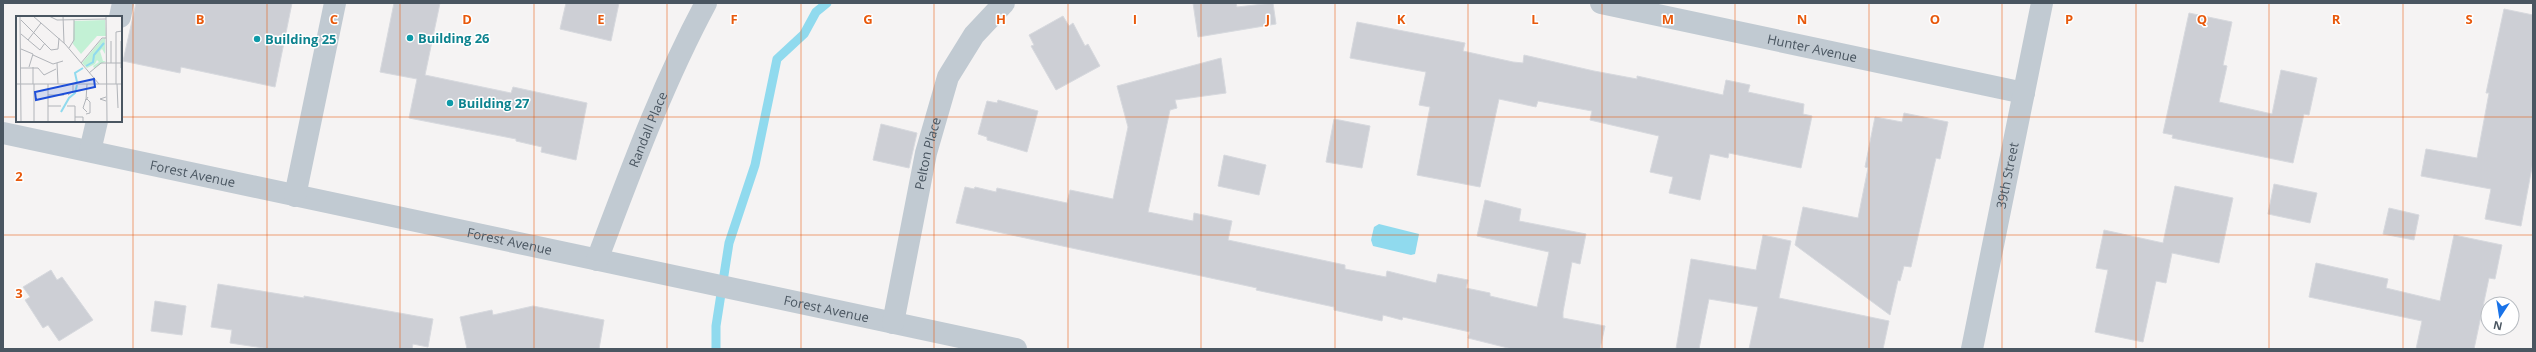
<svg xmlns="http://www.w3.org/2000/svg" width="2536" height="352" viewBox="0 0 2536 352" font-family="'Open Sans',sans-serif">
  <rect width="100%" height="100%" fill="#f5f3f3"/>
  <!-- water -->
  <path fill="#90daee" d="M 1379,224 L 1419,234 L 1415,254 L 1411,255 L 1373,246 L 1371,240 L 1374,227 Z"/>
  <g fill="none" stroke-linecap="round" stroke-linejoin="round">
    <!-- stream -->
    <path stroke="#90daee" stroke-width="9" d="M 716,349 L 716,326 L 729,243 L 755,165 L 777,59 L 804,34 L 816,12 L 827,3"/>
  </g>
  <!-- building -->
  <path fill="#cdcfd5" stroke="#d7d9de" d="M 136,3 L 292,3 L 275,87 L 181,67 L 180,73 L 123,61 Z
    M 394,3 L 440,3 L 425,75 L 511,93 L 513,87 L 587,103 L 576,160 L 541,152 L 542,147 L 516,141 L 516,139 L 409,118 L 417,79 L 380,72 Z
    M 566,3 L 619,3 L 611,41 L 560,29 Z
    M 1193,3 L 1236,3 L 1237,7 L 1273,3 L 1276,24 L 1198,37 Z
    M 2504,9 L 2533,15 L 2533,162 L 2521,226 L 2485,219 L 2491,189 L 2421,176 L 2426,149 L 2477,158 L 2489,93 L 2486,93 Z
    M 2189,13 L 2232,22 L 2223,65 L 2227,66 L 2219,102 L 2272,114 L 2281,70 L 2317,78 L 2309,115 L 2304,114 L 2293,163 L 2172,138 L 2173,135 L 2163,133 Z
    M 1063,16 L 1069,26 L 1073,23 L 1085,46 L 1088,44 L 1100,66 L 1056,90 L 1031,46 L 1034,45 L 1029,35 Z
    M 1357,22 L 1465,43 L 1463,51 L 1513,62 L 1523,63 L 1524,55 L 1594,71 L 1637,79 L 1637,76 L 1723,95 L 1726,80 L 1750,85 L 1748,92 L 1804,104 L 1803,114 L 1812,116 L 1801,168 L 1729,153 L 1728,158 L 1710,154 L 1700,200 L 1669,193 L 1673,177 L 1650,172 L 1659,136 L 1590,120 L 1592,111 L 1538,101 L 1536,107 L 1499,99 L 1480,187 L 1417,175 L 1430,107 L 1419,105 L 1426,72 L 1350,58 Z
    M 1221,58 L 1226,93 L 1175,100 L 1177,108 L 1170,110 L 1148,212 L 1193,221 L 1194,213 L 1232,221 L 1228,240 L 1345,265 L 1345,269 L 1386,277 L 1387,271 L 1436,283 L 1438,274 L 1468,280 L 1466,288 L 1490,293 L 1490,296 L 1537,307 L 1549,252 L 1477,236 L 1485,200 L 1521,209 L 1519,221 L 1586,234 L 1580,264 L 1572,262 L 1563,312 L 1563,318 L 1605,326 L 1600,349 L 1512,349 L 1468,338 L 1470,332 L 1403,317 L 1402,320 L 1383,315 L 1382,321 L 1334,310 L 1334,307 L 1256,290 L 1257,288 L 956,223 L 965,187 L 974,189 L 975,187 L 996,192 L 997,188 L 1067,203 L 1070,190 L 1113,199 L 1128,127 L 1117,86 Z
    M 998,100 L 1038,111 L 1027,152 L 987,140 L 987,137 L 978,134 L 987,101 L 997,103 Z
    M 1904,113 L 1948,122 L 1940,159 L 1936,158 L 1911,267 L 1904,266 L 1900,281 L 1898,280 L 1890,315 L 1795,245 L 1803,207 L 1858,218 L 1868,168 L 1865,167 L 1875,117 L 1902,122 Z
    M 1334,119 L 1370,126 L 1362,168 L 1326,162 Z
    M 881,124 L 917,133 L 909,168 L 873,160 Z
    M 1224,155 L 1266,165 L 1259,195 L 1218,186 Z
    M 2274,184 L 2317,193 L 2310,223 L 2268,214 Z
    M 2175,186 L 2233,198 L 2219,263 L 2172,253 L 2166,283 L 2156,281 L 2143,342 L 2095,332 L 2108,270 L 2096,268 L 2104,230 L 2163,243 Z
    M 2389,208 L 2419,215 L 2414,240 L 2383,234 Z
    M 1763,235 L 1791,241 L 1779,298 L 1889,321 L 1883,349 L 1749,349 L 1758,307 L 1709,299 L 1699,349 L 1676,349 L 1691,259 L 1756,270 Z
    M 2454,235 L 2502,245 L 2495,279 L 2489,278 L 2474,349 L 2416,349 L 2422,321 L 2309,297 L 2316,263 L 2388,279 L 2386,288 L 2440,301 Z
    M 51,270 L 57,280 L 62,277 L 93,320 L 59,341 L 48,325 L 43,328 L 25,300 L 30,297 L 23,287 Z
    M 218,284 L 304,298 L 304,296 L 433,319 L 428,347 L 413,344 L 412,349 L 270,349 L 230,343 L 232,330 L 211,327 Z
    M 155,301 L 186,306 L 182,335 L 151,331 Z
    M 533,306 L 604,320 L 599,349 L 467,349 L 460,317 L 492,310 L 493,315 Z"/>
  <g fill="none" stroke-linecap="round" stroke-linejoin="round">
    <!-- minor -->
    <g stroke="#c1cad2" stroke-width="22">
      <path id="s1" d="M 1601,3 L 2024,93"/>
      <path d="M 120,17 L 123,3"/>
      <path id="s2" d="M 3,133 L 1016,349"/>
      <path d="M 90,151 L 97,121"/>
      <path d="M 295,196 L 335,3"/>
      <path id="s3" d="M 597,260 C 630,173 662,85 706,3"/>
      <path id="s4" d="M 893,323 L 926,153 L 948,77 L 974,35 L 1004,3"/>
      <path id="s5" d="M 1972,349 L 2042,3"/>
    </g>
  </g>
  <!-- grid -->
  <path fill="none" stroke="#e8590c" stroke-width="1" stroke-opacity="0.55" d="M 133,3 L 133,349M 267,3 L 267,349M 400,3 L 400,349M 534,3 L 534,349M 667,3 L 667,349M 801,3 L 801,349M 934,3 L 934,349M 1068,3 L 1068,349M 1201,3 L 1201,349M 1335,3 L 1335,349M 1468,3 L 1468,349M 1602,3 L 1602,349M 1735,3 L 1735,349M 1869,3 L 1869,349M 2002,3 L 2002,349M 2136,3 L 2136,349M 2269,3 L 2269,349M 2403,3 L 2403,349M 3,117 L 17,117M 121,117 L 2533,117M 3,235 L 2533,235"/>
  <!-- markers -->
  <g fill="#0f9aa8" stroke="#fff" stroke-width="1.5">
    <circle cx="410" cy="38" r="4"/>
    <circle cx="257" cy="39" r="4"/>
    <circle cx="450" cy="103" r="4"/>
  </g>
  <g text-anchor="middle" dominant-baseline="central" stroke-width="3" stroke-linejoin="round" paint-order="stroke">
    <!-- culture labels -->
    <g font-size="13" font-weight="bold" fill="#0d838f" stroke="#fff" text-anchor="start">
      <text x="418" y="38">Building 26</text>
      <text x="265" y="39">Building 25</text>
      <text x="458" y="103">Building 27</text>
    </g>
    <!-- street labels -->
    <g font-size="13" fill="#4a5661" stroke="#fff">
      <text stroke="none"><textPath href="#s1" startOffset="216">Hunter Avenue</textPath></text>
      <text stroke="none"><textPath href="#s3" startOffset="140">Randall Place</textPath></text>
      <text stroke="none"><textPath href="#s4" startOffset="173">Pelton Place</textPath></text>
      <text stroke="none"><textPath href="#s2" startOffset="194">Forest Avenue</textPath></text>
      <text stroke="none"><textPath href="#s5" startOffset="177">39th Street</textPath></text>
      <text stroke="none"><textPath href="#s2" startOffset="518">Forest Avenue</textPath></text>
      <text stroke="none"><textPath href="#s2" startOffset="842">Forest Avenue</textPath></text>
    </g>
  </g>
  <!-- overview -->
  <g transform="translate(16 16)">
    <rect width="106" height="106" fill="#f5f3f3"/>
    <path d="M 89,4 L 90,20 L 81,20 L 65,38 L 57,28 L 58,5 ZM 89,22 L 89,38 L 86,33 L 84,35 L 87,45 L 90,45 L 78,52 L 77,50 L 83,46 L 81,44 L 79,48 L 71,52 L 66,47 L 86,23 Z" fill="#c3f1d5"/>
    <path fill="none" stroke="#90daee" stroke-width="2" d="M 70,50 L 77,46 L 78,39 L 88,27M 61,66 L 59,57 L 67,52M 45,96 L 53,82 L 59,77 L 61,69"/>
    <path fill="none" stroke="#b1b4b9" stroke-width="1" d="M 4,0 L 5,106M 17,0 L 49,28 L 83,68 L 106,68M 33,0 L 41,4 L 90,3M 47,0 L 48,27M 90,0 L 91,106M 5,4 L 35,34 L 42,33 L 43,22M 5,18 L 24,34 L 29,27M 12,24 L 25,7M 95,25 L 95,47M 105,25 L 105,52M 53,32 L 58,24 L 58,4M 5,33 L 17,38 L 13,51M 17,39 L 37,48 L 47,45M 41,47 L 42,68M 65,47 L 86,22 L 90,22M 17,51 L 17,68M 5,52 L 22,52 L 28,59 L 40,53M 73,57 L 85,47 L 106,47M 0,68 L 83,68M 18,68 L 18,106M 32,68 L 32,106M 71,68 L 70,84 L 72,81M 100,68 L 100,16 L 106,15M 101,68 L 102,92M 32,79 L 48,79M 52,79 L 57,75 L 57,68M 90,81 L 84,83 L 90,85M 70,83 L 67,92 L 71,96M 32,90 L 45,90M 51,90 L 59,90 L 59,106M 70,98 L 74,97 L 74,86 L 71,83M 59,101 L 67,101 L 67,106"/>
    <path fill="#1d4ed8" fill-opacity="0.15" stroke="#1d4ed8" stroke-width="2" d="M 78,63 L 79,71 L 20,84 L 19,76 Z"/>
    <rect width="106" height="106" fill="none" stroke="#4a5661" stroke-width="2"/>
  </g>
  <g font-size="13" text-anchor="middle" font-weight="bold" fill="#e8590c" stroke="#fff" stroke-width="3" stroke-linejoin="round" paint-order="stroke">
    <text x="200" y="24">B</text>
    <text x="334" y="24">C</text>
    <text x="467" y="24">D</text>
    <text x="601" y="24">E</text>
    <text x="734" y="24">F</text>
    <text x="868" y="24">G</text>
    <text x="1001" y="24">H</text>
    <text x="1135" y="24">I</text>
    <text x="1268" y="24">J</text>
    <text x="1401" y="24">K</text>
    <text x="1535" y="24">L</text>
    <text x="1668" y="24">M</text>
    <text x="1802" y="24">N</text>
    <text x="1935" y="24">O</text>
    <text x="2069" y="24">P</text>
    <text x="2202" y="24">Q</text>
    <text x="2336" y="24">R</text>
    <text x="2469" y="24">S</text>
    <text x="19" y="181">2</text>
    <text x="19" y="298">3</text>
  </g>
  <!-- border -->
  <rect width="2536" height="352" fill="none" stroke="#4a5661" stroke-width="8"/>
  <!-- north arrow -->
  <g transform="translate(2500 316) rotate(192)"><circle r="19" fill="#ffffff" stroke="#b7bbc0"/>
  <path d="M0-3L7 15L0 10L-7 15Z" fill="#1a73e8"/>
  <text y="-6" font-size="11" font-weight="bold" text-anchor="middle" fill="#4a5661">N</text>
  </g>
</svg>
